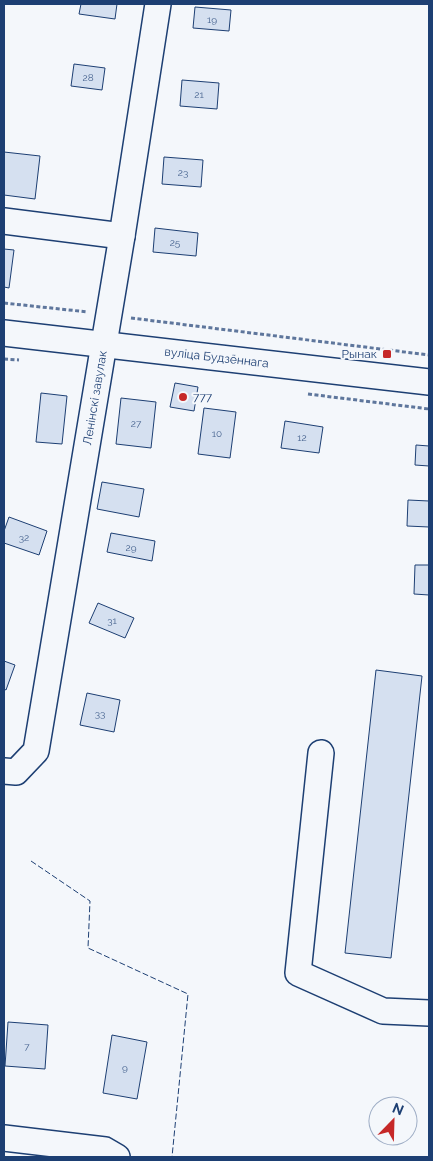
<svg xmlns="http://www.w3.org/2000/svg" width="433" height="1161" viewBox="0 0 433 1161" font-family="Raleway,sans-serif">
  <rect width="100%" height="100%" fill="#f4f7fb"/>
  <!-- building -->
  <path fill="#d5e0f0" stroke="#1d3f73" d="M 81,4 L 117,4 L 115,19 L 79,14 Z
    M 195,7 L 231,10 L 229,31 L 193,28 Z
    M 74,64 L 105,68 L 102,90 L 71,86 Z
    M 182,80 L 219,83 L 217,109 L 180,106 Z
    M 4,152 L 40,156 L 35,199 L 4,195 Z
    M 164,157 L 203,160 L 201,187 L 162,184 Z
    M 155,228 L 198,233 L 196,256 L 153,252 Z
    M 4,249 L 14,250 L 9,288 L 4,287 Z
    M 175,383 L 198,387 L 194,411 L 170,407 Z
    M 41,393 L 67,396 L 62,444 L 36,442 Z
    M 121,398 L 156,402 L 151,448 L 116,444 Z
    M 204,408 L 236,412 L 230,458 L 198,454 Z
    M 285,421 L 323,427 L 319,453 L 281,448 Z
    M 416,445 L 429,446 L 429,466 L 415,465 Z
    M 102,482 L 144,489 L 139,517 L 97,509 Z
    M 408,500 L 429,501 L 429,527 L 407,526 Z
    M 9,517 L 47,531 L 39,555 L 4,543 L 4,531 Z
    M 111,533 L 155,541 L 152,561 L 107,552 Z
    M 415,565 L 429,565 L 429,595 L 414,594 Z
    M 98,603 L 134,618 L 125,638 L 89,623 Z
    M 4,661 L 15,665 L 6,690 L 4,689 Z
    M 376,670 L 422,676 L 391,958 L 345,953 Z
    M 87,693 L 120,700 L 114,732 L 80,725 Z
    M 8,1022 L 48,1025 L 45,1069 L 5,1066 Z
    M 112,1035 L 147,1042 L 137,1099 L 103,1093 Z"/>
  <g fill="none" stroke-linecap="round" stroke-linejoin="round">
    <!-- minor casing -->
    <g stroke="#1d3f73" stroke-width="28">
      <g id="minor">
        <path d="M 4,221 L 122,236"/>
        <path id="s1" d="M 4,333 L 429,382"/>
        <path d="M 321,753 L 298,973 L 383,1011 L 429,1013"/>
        <path id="s2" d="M 4,771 L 16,772 L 36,751 L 122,236 L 158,4"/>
        <path d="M 4,1138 L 105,1150 L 117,1157"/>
      </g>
    </g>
    <!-- path -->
    <path stroke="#5e769c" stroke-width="3" stroke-dasharray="4 2.5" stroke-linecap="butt" d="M 4,303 L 88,312
      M 131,318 L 429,355
      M 4,359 L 19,360
      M 308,394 L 429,409"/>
    <!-- minor -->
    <use href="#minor" stroke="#f4f7fb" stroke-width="25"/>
    <!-- fence -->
    <path stroke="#1d3f73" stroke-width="1" stroke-dasharray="6 2.5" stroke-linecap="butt" d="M 31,861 L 90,901 L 88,948 L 188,994 L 172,1157"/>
  </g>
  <!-- markers -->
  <g fill="#c62828" stroke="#f4f7fb" stroke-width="2">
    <rect x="382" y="349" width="10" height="10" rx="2.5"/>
    <circle cx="183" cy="397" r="5"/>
  </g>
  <g text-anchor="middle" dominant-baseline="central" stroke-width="4" stroke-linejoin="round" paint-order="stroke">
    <!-- number labels -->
    <g font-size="10" fill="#4b6792">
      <text x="212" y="19">19</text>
      <text x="88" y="77">28</text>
      <text x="199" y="94">21</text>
      <text x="183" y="172">23</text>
      <text x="175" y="242">25</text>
      <text x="136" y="423">27</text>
      <text x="217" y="433">10</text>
      <text x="302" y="437">12</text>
      <text x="24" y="537">32</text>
      <text x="131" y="547">29</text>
      <text x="112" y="620">31</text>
      <text x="100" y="713">33</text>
      <text x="27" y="1046">7</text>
      <text x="125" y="1067">9</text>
    </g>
    <!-- poi labels -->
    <g font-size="12" fill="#1d3f73" stroke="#f4f7fb" text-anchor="end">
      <text x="377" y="354">Рынак</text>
      <text x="193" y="397" text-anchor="start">777</text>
    </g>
    <!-- street labels -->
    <g font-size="12" fill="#1d3f73" stroke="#f4f7fb">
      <text stroke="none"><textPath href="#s1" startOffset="214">вуліца Будзённага</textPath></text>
      <text stroke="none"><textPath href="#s2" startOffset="399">Ленінскі завулак</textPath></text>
    </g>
  </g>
  <!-- border -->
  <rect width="433" height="1161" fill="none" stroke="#1d3f73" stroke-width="10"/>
  <!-- north arrow -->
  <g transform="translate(393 1121) rotate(23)"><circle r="24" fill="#f4f7fb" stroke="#9eadc5"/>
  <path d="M0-4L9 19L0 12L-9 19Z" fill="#c62828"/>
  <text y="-8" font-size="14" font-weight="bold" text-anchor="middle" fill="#1d3f73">N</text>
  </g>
</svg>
